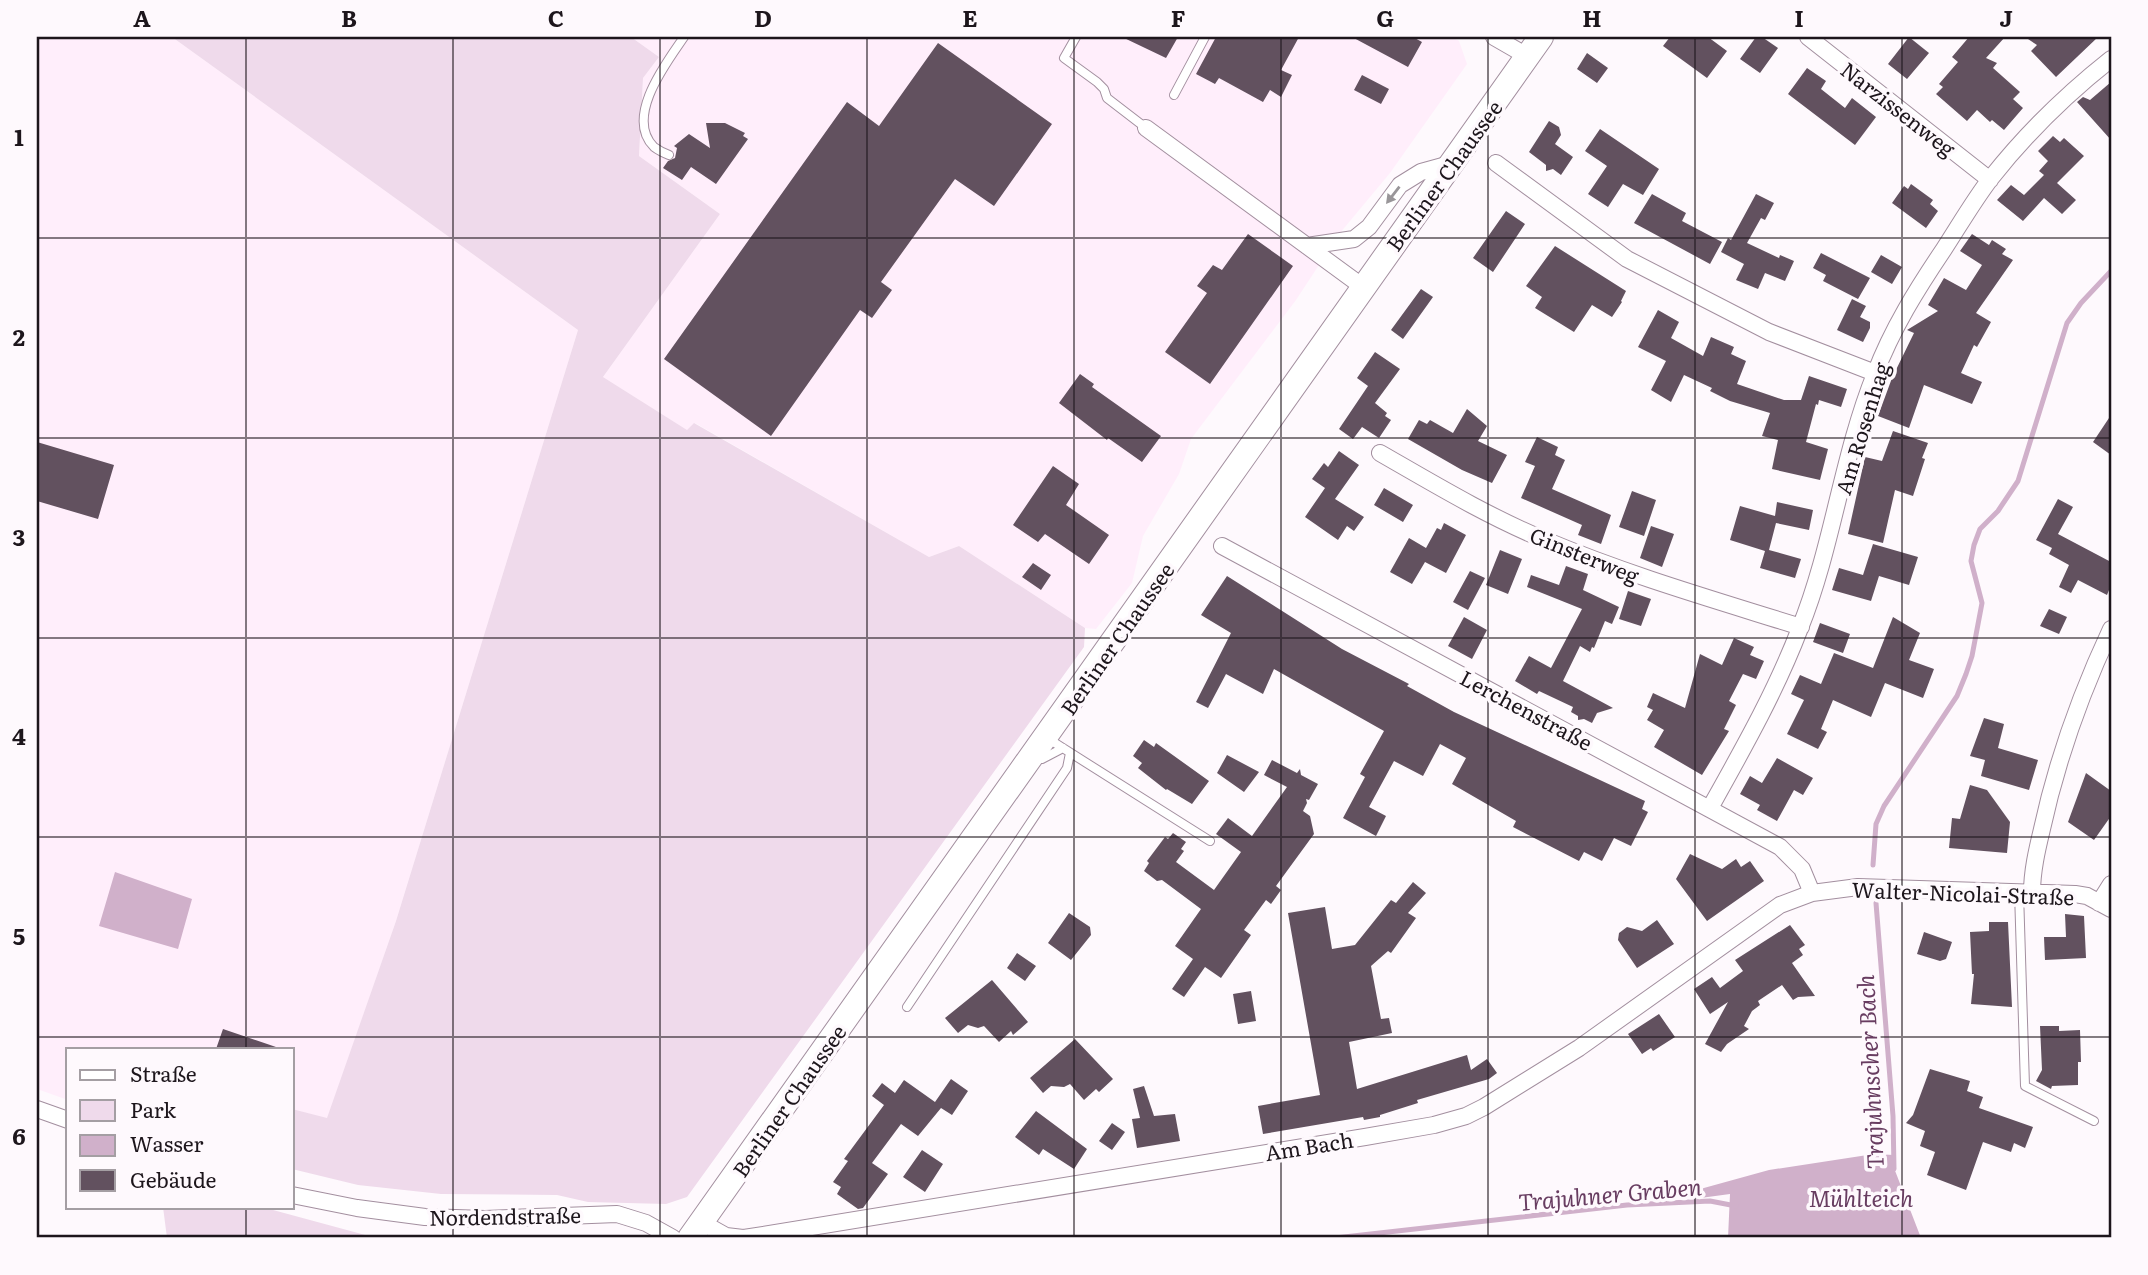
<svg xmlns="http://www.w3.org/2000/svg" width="2148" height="1275" viewBox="0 0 2148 1275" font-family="Literata,serif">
  <rect width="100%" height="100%" fill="#fef9fd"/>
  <!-- built -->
  <path fill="#ffeefb" d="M 37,37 L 172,37 L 578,330 L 396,921 L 327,1119 L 292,1109 L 292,1049 L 68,1049 L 68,1100 L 37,1089 Z
    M 631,37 L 1452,37 L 1459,41 L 1467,64 L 1390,173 L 1340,233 L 1296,300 L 1191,439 L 1179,474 L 1143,536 L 1132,583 L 1096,629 L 1085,628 L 959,546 L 929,557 L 695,423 L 688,431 L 603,377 L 720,214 L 639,156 L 643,78 L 659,57 Z"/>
  <!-- green -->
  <path fill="#efdaeb" d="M 172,37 L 631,37 L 659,57 L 643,78 L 639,156 L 720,214 L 603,377 L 687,430 L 694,423 L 929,557 L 959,546 L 1085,628 L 1084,647 L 687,1197 L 666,1204 L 588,1202 L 557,1195 L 441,1194 L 358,1185 L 292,1169 L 292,1109 L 327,1118 L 396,921 L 578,330 Z
    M 163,1207 L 262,1207 L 369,1236 L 561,1236 L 562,1238 L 167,1238 Z"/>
  <!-- water -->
  <path fill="#d0b0ca" d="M 115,872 L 192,899 L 178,949 L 99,926 Z
    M 1874,1154 L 1894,1155 L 1894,1168 L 1921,1238 L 1728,1238 L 1730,1194 L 1693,1199 L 1693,1191 L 1769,1170 Z"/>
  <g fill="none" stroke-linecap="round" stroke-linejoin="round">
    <!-- stream -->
    <path stroke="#d0b0ca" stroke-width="5" d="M 1873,865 L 1876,824 L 1884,806 L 1957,696 L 1966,674 L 1972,656 L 1982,603 L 1971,561 L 1974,545 L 1980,529 L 1998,511 L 2018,481 L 2067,323 L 2081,303 L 2111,271
      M 1876,903 L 1893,1116 L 1894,1169
      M 1335,1238 L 1627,1205 L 1710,1201 L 1736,1206"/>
  </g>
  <!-- building -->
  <path fill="#62515f" d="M 1122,37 L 1178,37 L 1166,58 Z
    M 1216,37 L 1299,37 L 1281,70 L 1292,75 L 1281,97 L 1270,90 L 1263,102 L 1219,78 L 1215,84 L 1196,74 Z
    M 1352,37 L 1413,37 L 1422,42 L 1408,67 Z
    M 1670,37 L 1708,37 L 1727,51 L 1707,78 L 1663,46 Z
    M 1756,37 L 1762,37 L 1778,48 L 1760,73 L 1740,59 Z
    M 1909,37 L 1929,53 L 1907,79 L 1888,64 Z
    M 1969,37 L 2005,37 L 1986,58 L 1997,63 L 1993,68 L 2020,92 L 2013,99 L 2023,108 L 2004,130 L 1992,120 L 1990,122 L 1977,110 L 1967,121 L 1936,94 L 1943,87 L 1939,84 L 1958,62 L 1952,57 Z
    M 2025,37 L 2098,37 L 2056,77 L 2031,51 L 2037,45 Z
    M 938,43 L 1052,124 L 994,206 L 955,179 L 881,282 L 892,290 L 872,318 L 860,310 L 771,436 L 664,359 L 847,102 L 879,126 Z
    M 1587,53 L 1608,68 L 1597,83 L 1577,69 Z
    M 1807,68 L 1826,81 L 1821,89 L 1845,108 L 1852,98 L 1876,117 L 1855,145 L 1788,94 Z
    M 1362,75 L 1389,89 L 1381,104 L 1354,90 Z
    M 2111,82 L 2111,140 L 2077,102 L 2083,97 L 2090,100 Z
    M 1549,121 L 1559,127 L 1561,135 L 1555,144 L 1573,157 L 1561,175 L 1553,169 L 1546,171 L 1546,165 L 1529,152 Z
    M 706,123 L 725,123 L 745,133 L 743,136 L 748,139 L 716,184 L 691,167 L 682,180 L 663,168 L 668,161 L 675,158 L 677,148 L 674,146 L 689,134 L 710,148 Z
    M 1600,129 L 1659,169 L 1643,195 L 1623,184 L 1608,207 L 1588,194 L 1607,166 L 1585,151 Z
    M 2053,136 L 2060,142 L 2064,138 L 2084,156 L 2057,183 L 2076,200 L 2062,214 L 2044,198 L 2023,221 L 1997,200 L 2011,185 L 2024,195 L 2044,175 L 2039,171 L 2048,161 L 2038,151 Z
    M 1911,184 L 1933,200 L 1930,204 L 1938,211 L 1926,228 L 1892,203 L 1904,186 L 1908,189 Z
    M 1652,194 L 1686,213 L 1682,221 L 1722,242 L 1710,264 L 1634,223 Z
    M 1756,194 L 1774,203 L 1765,220 L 1761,218 L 1747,243 L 1779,258 L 1780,255 L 1794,261 L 1785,281 L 1765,273 L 1758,289 L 1736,280 L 1744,264 L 1721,252 L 1728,238 L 1731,240 Z
    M 1506,211 L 1525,224 L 1493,272 L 1473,258 Z
    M 1248,234 L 1293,266 L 1210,384 L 1165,352 L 1207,293 L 1197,286 L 1213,265 L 1222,270 Z
    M 1972,234 L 1989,245 L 1992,240 L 2006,249 L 2002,254 L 2013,260 L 1976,313 L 1991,322 L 1977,347 L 1974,345 L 1961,373 L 1982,382 L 1972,404 L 1924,385 L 1909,428 L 1878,416 L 1892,378 L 1914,333 L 1907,330 L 1938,311 L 1928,305 L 1944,278 L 1966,290 L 1982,265 L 1960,251 Z
    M 1555,246 L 1626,291 L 1621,301 L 1622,302 L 1612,317 L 1592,305 L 1574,332 L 1535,308 L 1542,297 L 1526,286 Z
    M 1821,253 L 1870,278 L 1858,299 L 1823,281 L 1826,275 L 1813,268 Z
    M 1881,255 L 1902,267 L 1892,284 L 1871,272 Z
    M 1421,289 L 1433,297 L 1403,339 L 1391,330 Z
    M 1852,299 L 1866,306 L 1860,317 L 1870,322 L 1870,328 L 1863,342 L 1837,330 Z
    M 1658,310 L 1679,322 L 1671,338 L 1703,356 L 1711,337 L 1734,347 L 1731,354 L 1746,361 L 1737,384 L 1784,400 L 1801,400 L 1809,376 L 1847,389 L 1841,407 L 1819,400 L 1818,405 L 1816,404 L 1806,442 L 1828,449 L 1820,480 L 1772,469 L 1778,440 L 1762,436 L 1770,413 L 1730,401 L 1710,391 L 1712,388 L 1684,375 L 1671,402 L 1651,390 L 1666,361 L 1638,347 Z
    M 1375,352 L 1400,369 L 1375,403 L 1387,413 L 1385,416 L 1391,420 L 1379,438 L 1362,427 L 1353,439 L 1339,429 L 1368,386 L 1357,378 Z
    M 1080,374 L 1094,384 L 1092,387 L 1161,436 L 1142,462 L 1108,438 L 1107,440 L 1059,403 Z
    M 1467,409 L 1487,426 L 1478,441 L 1507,455 L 1492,483 L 1462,470 L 1408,439 L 1419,420 L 1427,424 L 1430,420 L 1453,433 Z
    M 2111,415 L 2111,455 L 2093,442 Z
    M 1893,431 L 1928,443 L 1922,458 L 1925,459 L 1913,496 L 1895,490 L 1883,543 L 1848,534 L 1865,457 L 1882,461 Z
    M 1537,437 L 1558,447 L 1555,455 L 1565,460 L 1552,489 L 1611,515 L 1601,544 L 1578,535 L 1582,525 L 1521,498 L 1535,466 L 1525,462 Z
    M 37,442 L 114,465 L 98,519 L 37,501 Z
    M 1339,451 L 1359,465 L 1335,499 L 1364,517 L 1354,531 L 1347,526 L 1338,540 L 1305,517 L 1325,488 L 1312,479 L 1324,463 L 1328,467 Z
    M 1053,466 L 1079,484 L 1066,505 L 1109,535 L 1089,564 L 1045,534 L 1038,542 L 1013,525 Z
    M 1384,488 L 1413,505 L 1403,522 L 1374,505 Z
    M 1632,491 L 1656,500 L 1644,536 L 1619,527 Z
    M 2058,499 L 2073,507 L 2058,534 L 2111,562 L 2111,585 L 2107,595 L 2078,580 L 2071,593 L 2059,587 L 2069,565 L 2049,554 L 2052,548 L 2036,540 Z
    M 1777,502 L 1813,510 L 1809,530 L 1776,523 L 1769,550 L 1801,559 L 1795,578 L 1760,568 L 1765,551 L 1730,540 L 1740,506 L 1775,516 Z
    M 1444,523 L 1466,535 L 1446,573 L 1425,562 L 1412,584 L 1390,572 L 1409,538 L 1426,548 L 1437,528 L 1441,530 Z
    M 1651,526 L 1674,534 L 1662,567 L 1640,558 Z
    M 1873,544 L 1918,557 L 1909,585 L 1879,576 L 1871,601 L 1832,590 L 1839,568 L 1863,575 Z
    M 1500,550 L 1522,559 L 1508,594 L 1486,585 Z
    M 1033,563 L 1051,575 L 1041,590 L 1022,577 Z
    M 1566,566 L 1588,574 L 1583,590 L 1619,607 L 1612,624 L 1605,621 L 1594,648 L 1592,647 L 1590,652 L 1580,646 L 1563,681 L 1613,708 L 1597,713 L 1592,723 L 1584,719 L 1578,720 L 1578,716 L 1571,712 L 1573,707 L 1539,691 L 1537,694 L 1515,681 L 1529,656 L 1551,668 L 1582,609 L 1527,587 L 1531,575 L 1559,585 Z
    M 1470,571 L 1485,578 L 1468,610 L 1453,602 Z
    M 1227,576 L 1342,649 L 1409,684 L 1407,686 L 1454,712 L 1645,801 L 1642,809 L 1648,812 L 1631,846 L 1614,838 L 1602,861 L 1584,852 L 1579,861 L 1513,827 L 1516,821 L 1452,784 L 1466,758 L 1440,744 L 1423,776 L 1394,761 L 1369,807 L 1386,816 L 1376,836 L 1343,818 L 1365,777 L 1360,774 L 1384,731 L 1274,669 L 1263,694 L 1226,674 L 1208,708 L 1196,702 L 1231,633 L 1201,615 Z
    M 1628,591 L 1651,599 L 1641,626 L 1619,619 Z
    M 2049,609 L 2067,617 L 2059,634 L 2040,626 Z
    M 1464,617 L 1487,630 L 1472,659 L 1448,646 Z
    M 1893,617 L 1920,633 L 1909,660 L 1934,669 L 1923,698 L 1885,683 L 1871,717 L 1833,700 L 1821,729 L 1827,732 L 1818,749 L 1787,734 L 1804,700 L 1791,694 L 1800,675 L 1821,684 L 1834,653 L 1873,668 Z
    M 1820,623 L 1850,634 L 1843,653 L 1813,642 Z
    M 1734,638 L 1754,647 L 1750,655 L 1764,661 L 1756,679 L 1743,674 L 1729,701 L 1736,705 L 1724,729 L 1729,731 L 1702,775 L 1654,747 L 1664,730 L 1647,720 L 1653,710 L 1647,707 L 1653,693 L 1685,708 L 1700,654 L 1722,665 Z
    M 1984,718 L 2004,724 L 1998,748 L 2038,760 L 2029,790 L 1981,776 L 1985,760 L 1970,756 Z
    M 1144,740 L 1154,747 L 1156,743 L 1209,781 L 1192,804 L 1167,789 L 1166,790 L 1138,768 L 1142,763 L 1133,756 Z
    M 1227,755 L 1259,772 L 1244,792 L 1217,773 Z
    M 1777,758 L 1813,778 L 1803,795 L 1794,790 L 1777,821 L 1757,810 L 1760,805 L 1740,794 L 1750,776 L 1762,783 Z
    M 1272,760 L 1297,773 L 1300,769 L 1301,775 L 1318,784 L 1309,800 L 1306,799 L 1307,803 L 1303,811 L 1310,816 L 1314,834 L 1276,886 L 1281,890 L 1271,904 L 1266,900 L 1244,930 L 1251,935 L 1221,978 L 1205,967 L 1184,997 L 1172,989 L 1193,959 L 1175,946 L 1201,909 L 1162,880 L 1157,881 L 1144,871 L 1149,863 L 1147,861 L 1165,837 L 1168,839 L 1173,833 L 1186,842 L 1181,849 L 1184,851 L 1176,862 L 1214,890 L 1241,852 L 1216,834 L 1228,818 L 1252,836 L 1287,787 L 1264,775 Z
    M 2086,773 L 2111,791 L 2111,816 L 2094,840 L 2068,822 Z
    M 1970,785 L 1987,790 L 2010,822 L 2007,853 L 1949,848 L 1952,818 L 1960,819 Z
    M 1690,854 L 1722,869 L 1736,859 L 1741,867 L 1750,861 L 1764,881 L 1707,921 L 1676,879 Z
    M 1413,882 L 1426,893 L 1408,913 L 1416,918 L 1391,953 L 1388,951 L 1371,966 L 1381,1019 L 1389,1018 L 1392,1033 L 1349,1042 L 1357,1089 L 1467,1055 L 1471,1070 L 1487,1059 L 1497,1073 L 1489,1079 L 1417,1100 L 1418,1103 L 1380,1115 L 1380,1117 L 1364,1120 L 1363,1117 L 1263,1134 L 1258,1106 L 1320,1095 L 1288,913 L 1325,907 L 1332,949 L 1355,945 L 1391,900 L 1396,903 Z
    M 1069,913 L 1090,927 L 1091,935 L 1071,960 L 1048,943 Z
    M 2065,914 L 2084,916 L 2086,958 L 2045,960 L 2044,937 L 2066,937 Z
    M 1657,920 L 1674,944 L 1637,968 L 1618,940 L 1619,933 L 1627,927 L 1642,931 Z
    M 1989,922 L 2008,922 L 2012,1007 L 1971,1004 L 1974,974 L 1972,974 L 1970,932 L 1989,931 Z
    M 1790,925 L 1805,945 L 1799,949 L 1803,955 L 1792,963 L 1815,996 L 1798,997 L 1793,1000 L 1782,985 L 1758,1001 L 1760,1005 L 1752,1011 L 1744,1026 L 1749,1029 L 1727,1044 L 1721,1052 L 1705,1044 L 1728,1002 L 1710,1014 L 1694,989 L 1712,977 L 1720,988 L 1743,971 L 1735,960 Z
    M 1924,932 L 1952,942 L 1946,959 L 1940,961 L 1917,954 Z
    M 1017,953 L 1036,966 L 1025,981 L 1007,968 Z
    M 992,980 L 1028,1022 L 1013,1035 L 1011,1031 L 999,1042 L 984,1026 L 978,1028 L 968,1025 L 958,1033 L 945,1018 Z
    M 1251,991 L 1256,1021 L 1238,1024 L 1233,994 Z
    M 1659,1014 L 1675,1037 L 1653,1051 L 1651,1048 L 1642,1054 L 1628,1034 Z
    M 2040,1026 L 2059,1026 L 2059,1031 L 2080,1030 L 2081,1062 L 2078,1062 L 2078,1085 L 2052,1086 L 2051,1089 L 2036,1081 L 2042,1070 Z
    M 223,1029 L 276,1047 L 276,1049 L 216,1049 Z
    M 1075,1039 L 1113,1079 L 1099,1092 L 1096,1089 L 1084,1100 L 1070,1084 L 1064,1087 L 1051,1086 L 1043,1093 L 1030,1078 Z
    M 1930,1069 L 1970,1081 L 1967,1091 L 1983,1097 L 1979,1108 L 2033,1127 L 2025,1148 L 2014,1143 L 2011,1152 L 1983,1142 L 1966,1190 L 1927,1175 L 1935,1152 L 1920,1146 L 1925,1131 L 1906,1123 L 1913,1115 Z
    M 951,1079 L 968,1091 L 952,1115 L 941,1108 L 918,1136 L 901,1124 L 872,1163 L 888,1174 L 863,1208 L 858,1209 L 837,1194 L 841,1187 L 833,1182 L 848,1161 L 844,1159 L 884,1105 L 872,1096 L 882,1083 L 895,1093 L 904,1080 L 935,1102 Z
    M 1144,1086 L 1154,1116 L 1175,1114 L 1180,1141 L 1137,1148 L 1132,1119 L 1140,1118 L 1133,1089 Z
    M 1036,1111 L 1087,1149 L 1074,1169 L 1043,1149 L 1039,1155 L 1015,1137 Z
    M 1112,1123 L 1125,1132 L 1112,1150 L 1099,1141 Z
    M 922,1150 L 943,1164 L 925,1192 L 903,1177 Z"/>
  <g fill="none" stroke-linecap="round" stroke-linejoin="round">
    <!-- service casing -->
    <g stroke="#a38f9f" stroke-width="10">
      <path id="service" d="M 1076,37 L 1064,58 L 1097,82 L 1104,89 L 1107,98 L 1146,128
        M 1174,95 L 1205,37
        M 669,155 C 664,153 658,150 654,147 C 624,117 667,62 684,37
        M 1047,738 L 1210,841
        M 1038,756 L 1042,759 L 1063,748
        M 2019,892 L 2025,1086 L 2094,1121
        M 907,1007 L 1067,768 L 1070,753"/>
    </g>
    <!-- minor casing -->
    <g stroke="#a38f9f" stroke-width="18">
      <path id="minor" d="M 1494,37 L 1527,56
        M 1808,37 L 1990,180
        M 1146,128 L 1363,287
        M 1496,163 L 1627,259 L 1769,332 L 1875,373
        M 1307,246 L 1354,239 L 1369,227 L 1400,185 L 1421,172 L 1450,164
        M 1380,453 C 1434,484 1487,516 1545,540 C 1628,575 1715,600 1801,627
        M 1222,546 L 1780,847 L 1802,869 L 1812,893
        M 1710,808 C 1743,749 1776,691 1800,628 C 1833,546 1842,456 1875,374 C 1892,329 1917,289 1944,249 C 1959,226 1974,200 1991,178 C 2025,135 2068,93 2111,59
        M 2032,893 C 2032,871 2037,850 2042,829 C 2057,760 2081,693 2111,629
        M 2099,903 L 2111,884
        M 37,1109 L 68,1120
        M 292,1195 L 357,1208 L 425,1217 L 485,1219 L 617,1214 L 646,1223 L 673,1238
        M 701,1222 L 726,1236 L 743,1238
        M 744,1238 L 1365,1137 L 1434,1125 L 1466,1116 L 1484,1107 L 1579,1048 L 1780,905 L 1812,893 L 1858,887 L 2075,894 L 2087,896 L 2111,909"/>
    </g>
    <!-- primary casing -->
    <g stroke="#a38f9f" stroke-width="26">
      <path id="primary" d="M 690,1238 L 1541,37"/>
    </g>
    <!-- service -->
    <use href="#service" stroke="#fff" stroke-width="8"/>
    <!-- minor -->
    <use href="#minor" stroke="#fff" stroke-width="16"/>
    <!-- primary -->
    <use href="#primary" stroke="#fff" stroke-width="24"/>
  </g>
  <!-- one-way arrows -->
  <defs><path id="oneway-solid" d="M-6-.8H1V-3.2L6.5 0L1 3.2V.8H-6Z" transform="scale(1.75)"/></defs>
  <use fill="#999699" href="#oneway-solid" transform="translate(1393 195) rotate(128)"/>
  <!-- grid -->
  <path fill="none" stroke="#1d161c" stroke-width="2" stroke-opacity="0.55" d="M 246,37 L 246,1049M 453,37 L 453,1238M 660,37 L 660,1238M 867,37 L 867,1238M 1074,37 L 1074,1238M 1281,37 L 1281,1238M 1488,37 L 1488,1238M 1695,37 L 1695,1238M 1902,37 L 1902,1238M 37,238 L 2111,238M 37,438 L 2111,438M 37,638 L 2111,638M 37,837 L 2111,837M 37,1037 L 2111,1037M 246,1207 L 246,1238"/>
  <g text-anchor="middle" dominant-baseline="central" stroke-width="7" stroke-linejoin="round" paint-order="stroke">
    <!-- street labels -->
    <g font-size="21" fill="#1d161c" stroke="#fef9fd">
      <text transform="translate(1899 108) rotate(38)">Narzissenweg</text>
      <text transform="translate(1443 175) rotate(-54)">Berliner Chaussee</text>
      <text transform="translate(1861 428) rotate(-73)">Am Rosenhag</text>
      <text transform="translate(1585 554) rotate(22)">Ginsterweg</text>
      <text transform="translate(1116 638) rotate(-55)">Berliner Chaussee</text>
      <text transform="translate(1527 709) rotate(28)">Lerchenstraße</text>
      <text transform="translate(1963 892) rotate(2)">Walter-Nicolai-Straße</text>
      <text transform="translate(788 1100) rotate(-55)">Berliner Chaussee</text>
      <text transform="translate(1309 1145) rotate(-9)">Am Bach</text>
      <text transform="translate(505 1215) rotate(-1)">Nordendstraße</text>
    </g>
    <!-- water labels -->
    <g font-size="23" font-style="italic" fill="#683d61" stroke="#fef9fd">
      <text transform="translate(1869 1072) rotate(-93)">Trajuhnscher Bach</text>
      <text transform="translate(1610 1193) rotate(-5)">Trajuhner Graben</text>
      <text x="1861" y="1197">Mühlteich</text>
    </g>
  </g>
  <!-- border -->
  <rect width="2148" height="1275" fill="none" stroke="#fef9fd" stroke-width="77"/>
  <!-- legend -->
  <rect x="66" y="1048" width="228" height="161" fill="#fef9fd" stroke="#a49ea3" stroke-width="2"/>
  <rect x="80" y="1070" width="35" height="10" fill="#ffffff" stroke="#a49ea3" stroke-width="2"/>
  <text x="130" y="1082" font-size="21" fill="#1d161c">Straße</text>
  <rect x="80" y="1100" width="35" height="21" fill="#efdaeb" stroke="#a49ea3" stroke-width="2"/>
  <text x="130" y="1118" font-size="21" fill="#1d161c">Park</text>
  <rect x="80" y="1135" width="35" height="21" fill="#d0b0ca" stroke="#a49ea3" stroke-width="2"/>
  <text x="130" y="1152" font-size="21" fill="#1d161c">Wasser</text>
  <rect x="80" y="1170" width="35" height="21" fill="#62515f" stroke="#a49ea3" stroke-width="2"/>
  <text x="130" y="1188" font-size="21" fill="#1d161c">Gebäude</text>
  <rect x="38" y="38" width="2072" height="1198" fill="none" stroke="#1d161c" stroke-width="2.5"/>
  <g font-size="23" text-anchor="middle" font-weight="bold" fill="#1d161c">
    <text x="142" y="27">A</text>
    <text x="349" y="27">B</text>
    <text x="556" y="27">C</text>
    <text x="763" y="27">D</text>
    <text x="970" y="27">E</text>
    <text x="1178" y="27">F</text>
    <text x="1385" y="27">G</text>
    <text x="1592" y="27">H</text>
    <text x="1799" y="27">I</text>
    <text x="2006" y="27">J</text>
    <text x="19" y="146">1</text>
    <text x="19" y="346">2</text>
    <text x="19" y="546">3</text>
    <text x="19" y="745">4</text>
    <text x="19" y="945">5</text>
    <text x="19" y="1145">6</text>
  </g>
</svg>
